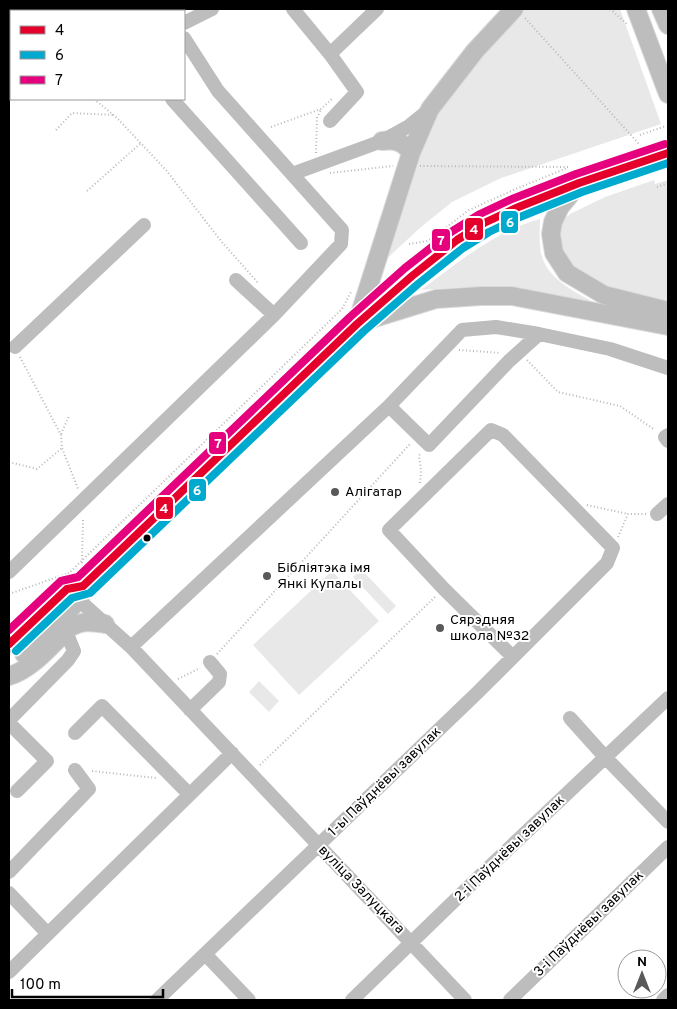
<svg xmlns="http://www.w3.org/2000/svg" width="677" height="1009" viewBox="0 0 677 1009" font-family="Overpass,sans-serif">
  <rect width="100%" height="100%" fill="#fff"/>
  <!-- green -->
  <path fill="#e8e8e8" d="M 518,9 L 620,9 L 661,124 L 501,178 L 452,202 L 421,227 L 381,264 L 436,109 Z
    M 654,180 L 655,184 L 668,180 L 668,306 L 586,282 L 562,257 L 559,233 L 562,221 L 570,214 L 605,197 Z
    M 540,219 C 540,228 539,238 540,247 C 543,280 578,293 603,307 L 514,289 L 464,287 L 421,290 C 459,262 493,232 540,219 Z
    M 361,569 L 396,606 L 388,614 L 353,577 Z
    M 332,571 L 379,621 L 299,695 L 253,645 Z
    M 259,681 L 279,701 L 269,712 L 249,692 Z"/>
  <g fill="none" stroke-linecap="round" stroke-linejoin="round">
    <!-- major casing -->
    <g stroke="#dbdbdb" stroke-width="20">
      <path id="major" d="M 636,9 L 668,94
        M 661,9 L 668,25
        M 382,141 C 395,139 404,142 411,153
        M 578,185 L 560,207 L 553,222 L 551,234 L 554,253 L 567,273 L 604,295 L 668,311
        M 365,321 L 436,299 L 481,296 L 512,296 L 668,326
        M 357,323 L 411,153 L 430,109 L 475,51 L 514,9
        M 9,644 L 67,589 L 83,586 L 357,324 L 412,276 L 457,240 L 484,223 L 516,208 L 579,183 L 668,153
        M 24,654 L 79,600 L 83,586
        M 9,676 C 31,670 53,644 69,628 C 83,620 90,622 105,624"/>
    </g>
    <!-- path -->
    <path stroke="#b8b8b8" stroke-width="2" stroke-dasharray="1 2.5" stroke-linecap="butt" d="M 610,9 L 627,24
      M 67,11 L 69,9
      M 525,18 L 639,144
      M 94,99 L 117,118 L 166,170 L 221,241 L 259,284
      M 271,127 L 321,109 L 333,98
      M 56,130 L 72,113 L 114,115
      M 640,135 L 666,126
      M 316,153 L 317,118 L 321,109
      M 420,166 L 569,167
      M 330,173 L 393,166
      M 657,187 L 668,183
      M 87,191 L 141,143
      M 409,244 L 428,241 L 469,210 L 518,188 L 567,168
      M 459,350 L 501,353
      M 20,357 L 61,435 L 62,448 L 78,489
      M 527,360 L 558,392 L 620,406 L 655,430
      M 61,434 L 69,416
      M 9,462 L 37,469 L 62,448
      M 420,483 L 421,471 L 419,456 L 420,454
      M 587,505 L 628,514
      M 618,537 L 628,514 L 647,514
      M 82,563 L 83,518
      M 68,574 L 342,309 L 351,292
      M 9,594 L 69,573
      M 217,654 L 410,444
      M 178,679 L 200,668
      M 260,765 L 435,597
      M 92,771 L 156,778"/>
    <!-- minor -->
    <path stroke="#bdbdbd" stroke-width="14" d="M 86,9 L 89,11
      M 167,9 L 168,11
      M 293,9 L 330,54 L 357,92 L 330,121
      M 9,10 L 18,9
      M 184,23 L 212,9
      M 184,38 L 218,91 L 292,174 L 382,141 L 409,126 L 429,110
      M 330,54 L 377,9
      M 9,72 L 11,69
      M 172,99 L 301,243
      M 236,280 L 274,315
      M 15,347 L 144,225
      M 389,406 L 462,330 L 496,327 L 539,334
      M 668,435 L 665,437 L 668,441
      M 657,514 L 668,504
      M 9,572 L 274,315 L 341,244 L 342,230 L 292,174
      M 71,593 L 131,647 L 465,1000
      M 131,647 L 389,406 L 429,445 L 509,361 L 539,334 L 610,349 L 668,368
      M 190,710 L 219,682 L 220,674 L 210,662
      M 570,718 L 605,757 L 668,822
      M 9,720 L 68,660 L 74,651 L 69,639 L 63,634
      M 9,723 L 47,761 L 17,791
      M 75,733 L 102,706 L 189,794
      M 9,872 L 89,789 L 75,770
      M 9,893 L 48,934
      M 206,955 L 249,1000
      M 9,972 L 232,753
      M 157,1000 L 477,693 L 607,563 L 613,548 L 503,435 L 491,430 L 389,530 L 444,589 L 513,657
      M 352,1000 L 485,871 L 668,698
      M 510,1000 L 668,847
      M 663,1000 L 668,995"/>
    <!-- major -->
    <use href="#major" stroke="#bdbdbd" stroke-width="18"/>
    <!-- bus-1 casing -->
    <g stroke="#fff" stroke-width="11">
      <path id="bus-1" d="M 9,644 L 67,589 L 83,586 L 357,324 L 412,276 L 457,240 L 484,223 L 516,208 L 579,183 L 668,153"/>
    </g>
    <!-- bus-2 casing -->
    <g stroke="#fff" stroke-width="11">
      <path id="bus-2" d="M 16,651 L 72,598 L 90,593 L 364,331 L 418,284 L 463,248 L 489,232 L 520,217 L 582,192 L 668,163"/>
    </g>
    <!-- bus-3 casing -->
    <g stroke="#fff" stroke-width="11">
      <path id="bus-3" d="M 9,630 L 61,581 L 78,577 L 350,317 L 405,268 L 451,232 L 480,214 L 512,199 L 576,174 L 665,144"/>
    </g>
    <!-- bus-1 -->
    <use href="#bus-1" stroke="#e4002b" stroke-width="8"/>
    <!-- bus-2 -->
    <use href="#bus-2" stroke="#00a9ce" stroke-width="8"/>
    <!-- bus-3 -->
    <use href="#bus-3" stroke="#e5007d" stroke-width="8"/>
  </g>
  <!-- markers -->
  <g fill="#595959" stroke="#fff" stroke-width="2">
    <circle cx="335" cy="492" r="5"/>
    <circle cx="267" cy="576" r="5"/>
    <circle cx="440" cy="628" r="5"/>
  </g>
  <circle fill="#000" stroke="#fff" stroke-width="2" cx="147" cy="538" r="4.5"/>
  <g text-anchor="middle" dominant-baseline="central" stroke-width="4" stroke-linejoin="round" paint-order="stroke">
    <!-- poi labels -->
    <g font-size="14" fill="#000" stroke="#fff" text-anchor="start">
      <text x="345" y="492">Алігатар</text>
      <text x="277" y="568">Бібліятэка імя<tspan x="277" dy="16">Янкі Купалы</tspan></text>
      <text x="450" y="620">Сярэдняя<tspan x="450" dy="16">школа №32</tspan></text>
    </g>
    <!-- street labels -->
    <g font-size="14" fill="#000" stroke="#fff">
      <text transform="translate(385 782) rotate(-44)">1-ы Паўднёвы завулак</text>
      <text transform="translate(510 849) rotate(-44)">2-і Паўднёвы завулак</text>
      <text transform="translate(361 890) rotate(46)">вуліца Залуцкага</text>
      <text transform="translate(589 924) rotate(-44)">3-і Паўднёвы завулак</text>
    </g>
  </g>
  <g stroke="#fff" stroke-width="2">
    <rect x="500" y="210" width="19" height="24" rx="5" fill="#00a9ce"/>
    <rect x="464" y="217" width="20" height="24" rx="5" fill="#e4002b"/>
    <rect x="431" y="228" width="20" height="24" rx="5" fill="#e5007d"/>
    <rect x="208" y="431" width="19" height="24" rx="5" fill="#e5007d"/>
    <rect x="188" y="478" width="19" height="24" rx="5" fill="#00a9ce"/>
    <rect x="155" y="496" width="19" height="24" rx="5" fill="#e4002b"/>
  </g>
  <g font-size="14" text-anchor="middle" font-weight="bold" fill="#fff">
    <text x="510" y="227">6</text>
    <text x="474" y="234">4</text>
    <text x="441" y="245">7</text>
    <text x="218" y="448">7</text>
    <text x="197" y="495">6</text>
    <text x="164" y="513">4</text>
  </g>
  <!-- border -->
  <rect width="677" height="1009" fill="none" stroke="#000000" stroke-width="20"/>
  <!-- legend -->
  <rect x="10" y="10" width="175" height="90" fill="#ffffff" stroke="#999999"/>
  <rect x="20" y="26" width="25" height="8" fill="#e4002b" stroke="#999999"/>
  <text x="55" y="35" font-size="15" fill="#000000">4</text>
  <rect x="20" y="51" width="25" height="8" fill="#00a9ce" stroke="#999999"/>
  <text x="55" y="60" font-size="15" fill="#000000">6</text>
  <rect x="20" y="76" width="25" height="8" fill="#e5007d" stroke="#999999"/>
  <text x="55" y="85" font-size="15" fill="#000000">7</text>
  <!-- north arrow -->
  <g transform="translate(642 974)"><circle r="24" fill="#ffffff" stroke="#999999"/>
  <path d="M0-4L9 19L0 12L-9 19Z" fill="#595959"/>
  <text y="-8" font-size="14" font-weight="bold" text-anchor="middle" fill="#000000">N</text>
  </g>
  <!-- scale -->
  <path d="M12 989v8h151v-8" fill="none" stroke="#000000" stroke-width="2.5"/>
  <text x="20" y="989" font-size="15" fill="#000000" stroke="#ffffff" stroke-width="4" paint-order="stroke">100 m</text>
</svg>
